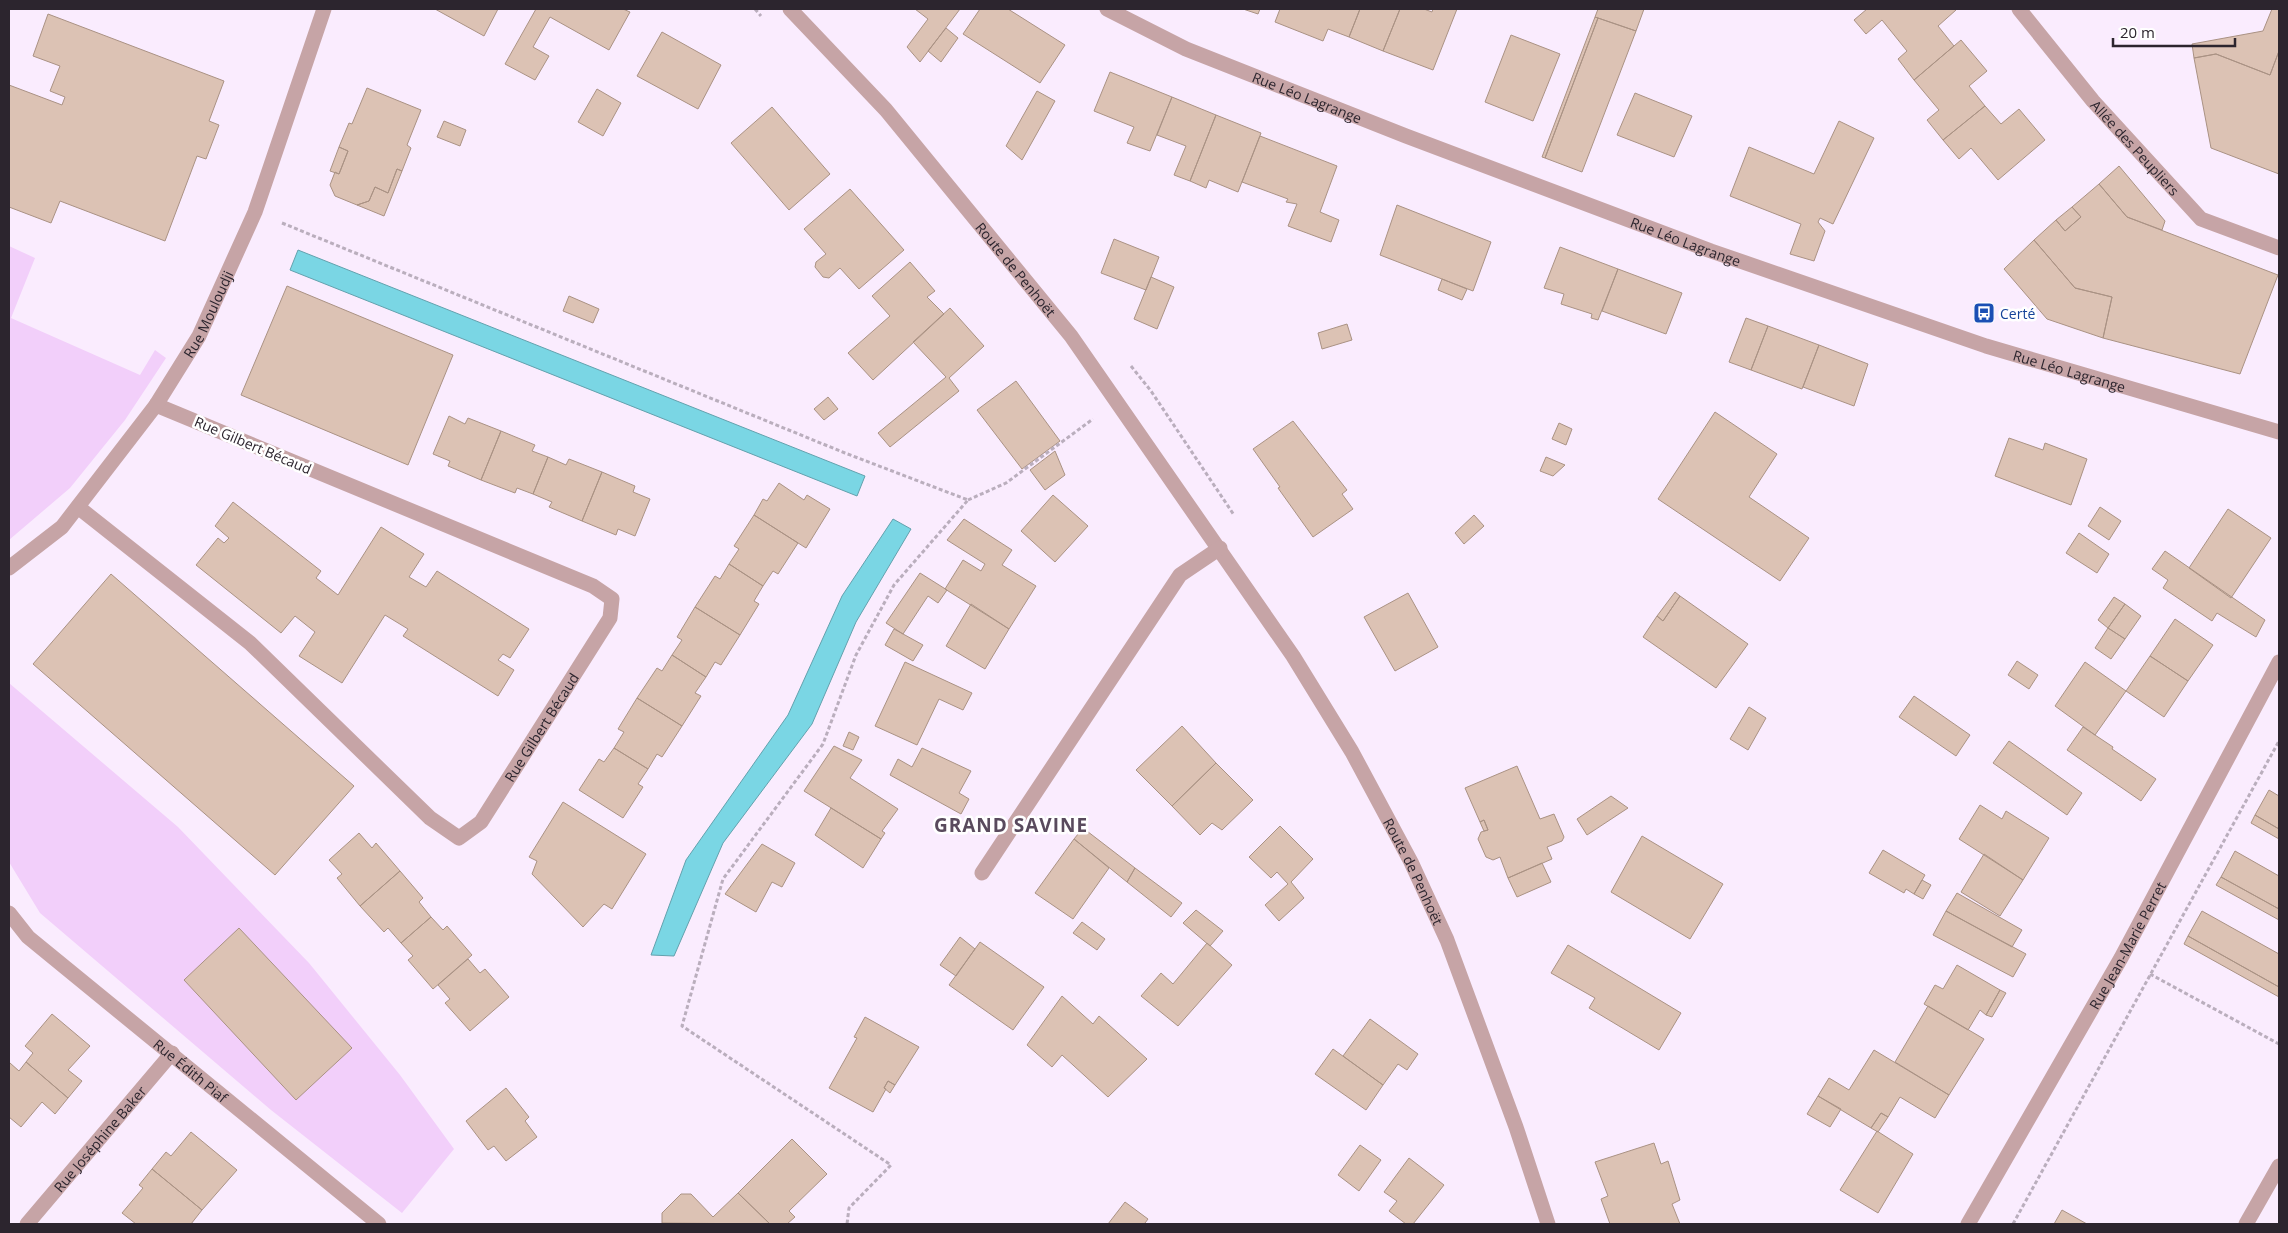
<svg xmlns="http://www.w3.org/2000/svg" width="2288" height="1233" viewBox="0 0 2288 1233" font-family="'Open Sans',sans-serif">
  <rect width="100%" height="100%" fill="#faecfe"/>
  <!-- green -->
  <path fill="#f2cffa" d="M 9,246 L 35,258 L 11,318 L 140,375 L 155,350 L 166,358 L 125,420 L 70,488 L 9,540 Z
    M 9,683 L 178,827 L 309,963 L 400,1075 L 454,1149 L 402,1213 L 271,1110 L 40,913 L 9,862 Z"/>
  <!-- water -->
  <path fill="#7ad6e4" stroke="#63a1ad" d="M 298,250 L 865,476 L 857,496 L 290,270 Z
    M 893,519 L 911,529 L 856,622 L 812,724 L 723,843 L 674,956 L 651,955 L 686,860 L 788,715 L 842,596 Z"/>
  <!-- building -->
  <path fill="#dcc2b4" stroke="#aa9284" d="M 435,9 L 498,9 L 484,36 Z
    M 536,9 L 623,9 L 630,12 L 609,50 L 550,17 L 533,47 L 549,56 L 535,80 L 505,64 Z
    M 915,9 L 960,9 L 920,62 L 907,47 L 928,19 Z
    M 980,9 L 1008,9 L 1065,45 L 1040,83 L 963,34 Z
    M 1243,9 L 1260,9 L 1258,14 Z
    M 1280,9 L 1360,9 L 1349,37 L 1328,29 L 1323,41 L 1275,22 Z
    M 1360,9 L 1400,9 L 1383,51 L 1349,37 Z
    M 1400,9 L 1424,9 L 1432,12 L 1433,9 L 1457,9 L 1433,70 L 1383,51 Z
    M 1598,9 L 1644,9 L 1636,31 L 1595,17 Z
    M 1867,9 L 1955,9 L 1956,10 L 1938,26 L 1954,46 L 1914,80 L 1898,59 L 1907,51 L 1882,20 L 1866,34 L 1854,20 Z
    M 2272,9 L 2279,9 L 2279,51 L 2270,75 L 2216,54 L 2194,58 L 2192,44 L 2263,31 Z
    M 48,14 L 224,81 L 209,121 L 219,125 L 206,159 L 197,156 L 165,241 L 60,201 L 51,223 L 9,207 L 9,85 L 62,105 L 65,97 L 50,91 L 60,66 L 33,56 Z
    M 1595,17 L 1598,18 L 1545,158 L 1542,157 Z
    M 1598,18 L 1636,31 L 1582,172 L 1545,158 Z
    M 946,28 L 958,38 L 941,62 L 928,51 Z
    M 662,32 L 721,65 L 698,109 L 637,76 Z
    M 1511,35 L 1560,54 L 1533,121 L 1485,102 Z
    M 1961,40 L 1987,71 L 1969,86 L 1985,106 L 1943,140 L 1927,120 L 1939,110 L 1914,80 Z
    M 2279,51 L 2279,174 L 2211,148 L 2194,58 L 2216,54 L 2270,75 Z
    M 1110,72 L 1172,97 L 1150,151 L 1127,143 L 1134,127 L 1094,111 Z
    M 367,88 L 421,110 L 407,145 L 411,148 L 402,171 L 397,169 L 388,193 L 375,187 L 369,201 L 357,205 L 335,196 L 330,185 L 335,172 L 339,174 L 348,151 L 339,147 L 349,123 L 352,124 Z
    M 597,89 L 621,103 L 603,136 L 578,122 Z
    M 1037,91 L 1055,101 L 1022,160 L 1006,146 Z
    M 1635,93 L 1692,116 L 1674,157 L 1617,135 Z
    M 1172,97 L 1216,115 L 1190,181 L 1174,175 L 1186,146 L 1157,135 Z
    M 1985,106 L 2001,124 L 2019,109 L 2045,140 L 1998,180 L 1971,148 L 1959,159 L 1943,140 Z
    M 772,107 L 830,174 L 789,210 L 731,143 Z
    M 1216,115 L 1261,133 L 1238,192 L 1209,180 L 1206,188 L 1190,181 Z
    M 444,121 L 466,130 L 460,146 L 437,137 Z
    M 1839,121 L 1874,138 L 1833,224 L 1820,218 L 1818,222 L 1825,231 L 1814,261 L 1790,254 L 1801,224 L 1730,196 L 1749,147 L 1814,174 Z
    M 1260,136 L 1337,166 L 1320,212 L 1339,220 L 1331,242 L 1288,226 L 1297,204 L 1286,202 L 1288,199 L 1242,182 Z
    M 339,147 L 348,151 L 339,174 L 330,171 Z
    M 2119,166 L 2165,221 L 2162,230 L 2127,217 L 2099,184 Z
    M 397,169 L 402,171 L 384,216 L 357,205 L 369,201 L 375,187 L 388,193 Z
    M 2099,184 L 2127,217 L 2278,275 L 2240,374 L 2103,338 L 2112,297 L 2075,288 L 2034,240 L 2056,220 L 2065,231 L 2081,217 L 2072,207 Z
    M 850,189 L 904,250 L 859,289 L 840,268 L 829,278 L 823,277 L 815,267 L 816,262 L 826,254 L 804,229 Z
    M 1397,205 L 1491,242 L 1473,291 L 1380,255 Z
    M 2072,207 L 2081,217 L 2065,231 L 2056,220 Z
    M 1114,239 L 1159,257 L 1146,290 L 1101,273 Z
    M 2034,240 L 2075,288 L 2112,297 L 2103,338 L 2047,319 L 2004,269 Z
    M 1560,247 L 1618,269 L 1598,320 L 1591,318 L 1592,314 L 1561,304 L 1564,294 L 1544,288 Z
    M 910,262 L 935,291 L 927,297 L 944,314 L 873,380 L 848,353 L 890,316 L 872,296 Z
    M 1618,269 L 1682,293 L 1666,334 L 1602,311 Z
    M 1151,277 L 1174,287 L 1157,329 L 1134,319 Z
    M 1442,279 L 1467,289 L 1462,300 L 1438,290 Z
    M 287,286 L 453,355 L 408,465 L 241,395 Z
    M 569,296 L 599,309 L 593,323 L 563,311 Z
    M 950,308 L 984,346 L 949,378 L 959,391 L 890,447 L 878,433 L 946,377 L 913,342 Z
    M 1746,318 L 1768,326 L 1751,370 L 1729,362 Z
    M 1347,324 L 1352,340 L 1322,349 L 1318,333 Z
    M 1768,326 L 1819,345 L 1802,389 L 1751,370 Z
    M 1819,345 L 1868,364 L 1854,406 L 1803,387 Z
    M 1016,381 L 1060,441 L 1022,469 L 977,410 Z
    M 828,397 L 838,409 L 824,420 L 814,409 Z
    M 1715,412 L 1777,454 L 1749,497 L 1809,538 L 1780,581 L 1658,499 Z
    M 449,416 L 465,424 L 468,418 L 501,431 L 481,480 L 448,466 L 450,461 L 433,454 Z
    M 1293,421 L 1347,490 L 1342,494 L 1353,509 L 1313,537 L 1278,488 L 1280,487 L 1253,449 Z
    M 1559,423 L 1572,429 L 1566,445 L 1552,439 Z
    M 501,431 L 535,445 L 532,451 L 548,457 L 533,494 L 517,488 L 515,493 L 481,480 Z
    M 2009,438 L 2043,450 L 2045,443 L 2087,459 L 2071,505 L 1995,476 Z
    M 1055,451 L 1065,475 L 1045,490 L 1030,470 Z
    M 548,457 L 566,465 L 569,459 L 602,472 L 582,521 L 549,507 L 552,502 L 533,494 Z
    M 1546,457 L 1565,465 L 1553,476 L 1540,471 Z
    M 602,472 L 635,486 L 633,492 L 650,499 L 635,536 L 618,529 L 616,535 L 582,521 Z
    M 779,483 L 804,500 L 807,495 L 830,509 L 806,548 L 754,515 L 763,499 L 767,501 Z
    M 1053,495 L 1088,526 L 1055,562 L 1021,531 Z
    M 233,502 L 321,571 L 316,578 L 338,595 L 381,527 L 424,554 L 409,577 L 426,587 L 437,571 L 529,629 L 510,658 L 503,654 L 498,660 L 514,670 L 498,696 L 403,636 L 408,629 L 385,615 L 342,683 L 299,656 L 315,632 L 295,616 L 281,633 L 196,565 L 218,538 L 224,543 L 229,538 L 215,526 Z
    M 2100,507 L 2121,521 L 2109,540 L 2088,526 Z
    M 2228,509 L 2271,538 L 2231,598 L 2189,568 Z
    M 754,515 L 798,543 L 778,574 L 773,571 L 763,586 L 729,564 L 739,549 L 734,546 Z
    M 1474,515 L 1484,526 L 1464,544 L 1455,533 Z
    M 964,519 L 1012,550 L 1002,565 L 1036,586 L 1009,629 L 945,589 L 963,560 L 981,571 L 985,564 L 947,540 Z
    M 2079,533 L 2109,554 L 2097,573 L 2066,553 Z
    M 2165,551 L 2265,620 L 2256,637 L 2217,613 L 2212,621 L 2163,588 L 2168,580 L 2152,569 Z
    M 729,564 L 763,586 L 754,601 L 759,604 L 740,635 L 695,607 L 715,576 L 720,579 Z
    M 920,573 L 947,590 L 938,603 L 928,596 L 903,634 L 886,623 Z
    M 111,574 L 354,786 L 275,875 L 33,664 Z
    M 1675,592 L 1680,596 L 1663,621 L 1657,616 Z
    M 1408,593 L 1438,647 L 1395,671 L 1364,617 Z
    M 1680,596 L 1748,644 L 1716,688 L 1643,637 L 1657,616 L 1663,621 Z
    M 2114,597 L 2125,604 L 2108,628 L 2098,620 Z
    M 971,604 L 1009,629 L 985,669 L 946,646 Z
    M 2125,604 L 2141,616 L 2125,639 L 2108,628 Z
    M 695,607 L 740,635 L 721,665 L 715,662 L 706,677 L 672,655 L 682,640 L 677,637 Z
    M 2175,619 L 2213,645 L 2188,681 L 2150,656 Z
    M 2108,628 L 2125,639 L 2111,659 L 2095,648 Z
    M 894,629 L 923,645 L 913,661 L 885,645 Z
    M 672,655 L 706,677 L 695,693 L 701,696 L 682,726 L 637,698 L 657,668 L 662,671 Z
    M 2150,656 L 2188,681 L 2164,717 L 2126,691 Z
    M 2017,661 L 2038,675 L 2029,689 L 2008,675 Z
    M 905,662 L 972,693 L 963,710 L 939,699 L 917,745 L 875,726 Z
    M 2085,662 L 2126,691 L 2095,735 L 2055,706 Z
    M 1914,696 L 1970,735 L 1956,756 L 1899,717 Z
    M 637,698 L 682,726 L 662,757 L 657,754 L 648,769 L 614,748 L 624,732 L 618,729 Z
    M 1749,707 L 1766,718 L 1748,750 L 1730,739 Z
    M 1182,726 L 1216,763 L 1172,806 L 1136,770 Z
    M 2083,727 L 2113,747 L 2112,749 L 2156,779 L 2141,801 L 2067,750 Z
    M 849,732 L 859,737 L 853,750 L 843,746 Z
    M 2009,741 L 2082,793 L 2067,815 L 1993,763 Z
    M 834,746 L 862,760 L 850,778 L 898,809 L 882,831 L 885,833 L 881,839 L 804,791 Z
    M 614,748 L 648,769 L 638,784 L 643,787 L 623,818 L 579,790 L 599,759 L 604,762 Z
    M 922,748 L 971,771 L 959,793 L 969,799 L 961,814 L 890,775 L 898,759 L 912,767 Z
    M 1216,763 L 1253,800 L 1222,830 L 1212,823 L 1200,835 L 1172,806 Z
    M 1517,766 L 1540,819 L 1554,814 L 1564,837 L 1562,841 L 1547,847 L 1552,859 L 1508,878 L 1500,857 L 1493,860 L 1486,857 L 1478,839 L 1481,832 L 1488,830 L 1484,820 L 1480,822 L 1465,788 Z
    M 2269,790 L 2279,796 L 2279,829 L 2255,815 Z
    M 1611,796 L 1628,808 L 1587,835 L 1577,819 Z
    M 563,802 L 646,854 L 612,909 L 604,904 L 583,927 L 532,874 L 537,861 L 529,857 Z
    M 1980,805 L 2002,819 L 2006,811 L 2049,838 L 2023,880 L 1959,839 Z
    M 831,808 L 881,839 L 863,868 L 815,835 Z
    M 2255,815 L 2279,829 L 2279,839 L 2251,823 Z
    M 1484,820 L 1488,830 L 1484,831 L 1480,822 Z
    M 1280,826 L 1313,859 L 1291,882 L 1304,898 L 1279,921 L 1265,905 L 1288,884 L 1277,872 L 1271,878 L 1249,857 Z
    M 1083,828 L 1135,868 L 1127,882 L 1074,839 Z
    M 359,833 L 372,848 L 376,843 L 400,871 L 360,906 L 337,878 L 342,874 L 329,860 Z
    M 1642,836 L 1723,884 L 1690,939 L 1611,892 Z
    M 1074,839 L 1109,868 L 1073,919 L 1035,893 Z
    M 762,844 L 795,863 L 782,887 L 772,882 L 756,912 L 725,894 Z
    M 1883,850 L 1925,875 L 1914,894 L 1906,889 L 1904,893 L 1869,873 Z
    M 2235,851 L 2279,876 L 2279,909 L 2221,877 Z
    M 1984,854 L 2023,880 L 2000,916 L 1961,892 Z
    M 1542,863 L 1551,882 L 1517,897 L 1508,878 Z
    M 1135,868 L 1182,903 L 1171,917 L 1127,882 Z
    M 400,871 L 423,898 L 419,902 L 431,917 L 401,943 L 388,928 L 384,932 L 360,906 Z
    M 2221,877 L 2279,909 L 2279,920 L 2216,885 Z
    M 1922,880 L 1931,885 L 1923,899 L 1914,894 Z
    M 1957,893 L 2022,930 L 2012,947 L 1946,911 Z
    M 1196,910 L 1223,931 L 1210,946 L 1183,923 Z
    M 1946,911 L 2026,954 L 2013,977 L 1933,935 Z
    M 2202,911 L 2279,954 L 2279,987 L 2188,936 Z
    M 431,917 L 443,930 L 447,926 L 472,955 L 433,989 L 408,960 L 413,956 L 401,943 Z
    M 1082,922 L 1105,939 L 1097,950 L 1073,933 Z
    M 239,928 L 352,1048 L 296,1100 L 184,980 Z
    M 2188,936 L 2279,987 L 2279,997 L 2184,944 Z
    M 960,937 L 975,949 L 956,976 L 940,965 Z
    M 980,942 L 1044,987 L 1013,1030 L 949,985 Z
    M 1207,943 L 1232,965 L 1178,1026 L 1141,996 L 1161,973 L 1173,984 Z
    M 1568,945 L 1681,1013 L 1659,1050 L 1589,1008 L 1595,998 L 1551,973 Z
    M 468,959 L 480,973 L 485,969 L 509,997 L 470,1031 L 445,1003 L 450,999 L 438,985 Z
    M 1957,965 L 2000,990 L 1986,1015 L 1980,1010 L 1968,1030 L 1924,1004 L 1935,985 L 1943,989 Z
    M 2000,990 L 2006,993 L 1992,1017 L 1986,1015 Z
    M 1062,996 L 1093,1024 L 1099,1016 L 1147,1059 L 1108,1097 L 1062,1055 L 1052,1067 L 1027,1045 Z
    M 1928,1006 L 1984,1039 L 1949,1095 L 1895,1062 Z
    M 52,1014 L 90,1046 L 68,1070 L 82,1081 L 68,1098 L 26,1062 L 33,1053 L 25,1046 Z
    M 865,1017 L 919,1047 L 895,1085 L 888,1081 L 884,1088 L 886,1089 L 873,1112 L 829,1088 L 857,1038 L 854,1037 Z
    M 1370,1019 L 1418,1054 L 1407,1070 L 1398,1064 L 1383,1085 L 1343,1056 Z
    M 1333,1049 L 1383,1085 L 1366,1110 L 1315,1074 Z
    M 1874,1050 L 1949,1095 L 1935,1118 L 1900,1097 L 1888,1117 L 1881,1113 L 1871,1128 L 1818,1096 L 1829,1078 L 1849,1090 Z
    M 26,1062 L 68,1098 L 55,1114 L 42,1102 L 21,1127 L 9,1117 L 9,1065 L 10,1063 L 19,1071 Z
    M 888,1081 L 895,1085 L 890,1093 L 884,1088 Z
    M 506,1088 L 529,1117 L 525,1121 L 537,1137 L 506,1161 L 494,1146 L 488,1150 L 466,1121 Z
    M 1818,1096 L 1841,1109 L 1830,1127 L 1807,1114 Z
    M 1881,1113 L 1888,1117 L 1878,1132 L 1871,1128 Z
    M 1877,1131 L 1913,1154 L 1878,1213 L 1840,1190 Z
    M 191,1132 L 237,1170 L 202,1210 L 152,1169 L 166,1152 L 171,1156 Z
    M 792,1139 L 827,1174 L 789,1211 L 795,1217 L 787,1224 L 770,1224 L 738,1193 Z
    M 1654,1143 L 1661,1164 L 1668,1161 L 1680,1200 L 1672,1204 L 1680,1224 L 1610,1224 L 1601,1199 L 1608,1196 L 1595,1162 Z
    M 1360,1145 L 1381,1160 L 1359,1191 L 1338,1175 Z
    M 1409,1158 L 1444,1185 L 1413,1224 L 1406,1224 L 1389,1211 L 1397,1201 L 1384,1192 Z
    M 152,1169 L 202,1210 L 191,1224 L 136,1224 L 122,1213 L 143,1188 L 139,1185 Z
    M 738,1193 L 770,1224 L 662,1223 L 662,1213 L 681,1194 L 691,1194 L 713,1217 Z
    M 1125,1202 L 1148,1219 L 1145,1223 L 1147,1224 L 1108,1224 Z
    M 2062,1210 L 2087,1224 L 2054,1224 Z"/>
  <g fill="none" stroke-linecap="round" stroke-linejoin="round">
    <!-- path -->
    <path stroke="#baaebd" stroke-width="3" stroke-dasharray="4 2.5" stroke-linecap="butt" d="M 755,9 L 761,16
      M 282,223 L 845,453 L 968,500 L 894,585 L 856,655 L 823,744 L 723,879 L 682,1026 L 891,1165 L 849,1208 L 847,1224
      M 1131,366 L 1151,391 L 1234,515
      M 968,500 L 1006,483 L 1093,419
      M 2150,974 L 2279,1044
      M 2013,1224 L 2279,741"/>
    <!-- street -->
    <g stroke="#c6a4a6" stroke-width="15">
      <path id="s1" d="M 790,9 L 886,110 L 1071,336 L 1293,656 L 1352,752 L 1411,862 L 1447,940 L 1516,1127 L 1548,1224"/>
      <path id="s2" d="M 1107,9 L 1186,49 L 1406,136 L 1711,251 L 1986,346 L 2279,432"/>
      <path id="s3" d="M 2019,9 L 2093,101 L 2201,219 L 2279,248"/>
      <path id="s4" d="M 78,507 L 250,643 L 430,818 L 459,838 L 481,822 L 610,618 L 612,599 L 593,586 L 156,405"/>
      <path id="s5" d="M 9,568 L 62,527 L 156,405 L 199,336 L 255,212 L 324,9"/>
      <path d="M 982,873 L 1180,575 L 1220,548"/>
      <path id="s6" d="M 9,913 L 28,937 L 379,1224"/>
      <path id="s7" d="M 27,1224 L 172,1053"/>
      <path id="s8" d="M 1968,1224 L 2121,958 L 2279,662"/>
      <path d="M 2246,1224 L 2279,1166"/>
    </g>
  </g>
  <!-- icons -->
  <defs>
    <g id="bus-square" transform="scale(1.125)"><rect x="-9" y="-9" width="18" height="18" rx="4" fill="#1a4fb4" stroke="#fff"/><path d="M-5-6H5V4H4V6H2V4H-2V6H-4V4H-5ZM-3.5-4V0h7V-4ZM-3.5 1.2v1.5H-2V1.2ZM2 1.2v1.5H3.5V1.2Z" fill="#fff"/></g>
  </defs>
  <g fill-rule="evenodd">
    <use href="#bus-square" x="1984" y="313"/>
  </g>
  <g text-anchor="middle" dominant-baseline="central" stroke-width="5" stroke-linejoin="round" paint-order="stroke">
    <!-- street labels -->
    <g font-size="14" fill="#2c252e" stroke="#fff">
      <text stroke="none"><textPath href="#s2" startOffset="219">Rue Léo Lagrange</textPath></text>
      <text stroke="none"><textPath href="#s3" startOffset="181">Allée des Peupliers</textPath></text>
      <text stroke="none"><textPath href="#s2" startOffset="624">Rue Léo Lagrange</textPath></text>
      <text stroke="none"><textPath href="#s1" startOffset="345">Route de Penhoët</textPath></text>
      <text stroke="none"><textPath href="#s5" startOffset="326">Rue Mouloudji</textPath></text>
      <text stroke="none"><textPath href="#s2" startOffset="1029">Rue Léo Lagrange</textPath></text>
      <text transform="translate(253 445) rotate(23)">Rue Gilbert Bécaud</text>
      <text stroke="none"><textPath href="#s4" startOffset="645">Rue Gilbert Bécaud</textPath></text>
      <text stroke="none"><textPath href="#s1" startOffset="1068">Route de Penhoët</textPath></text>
      <text stroke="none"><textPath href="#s8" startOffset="321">Rue Jean-Marie Perret</textPath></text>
      <text stroke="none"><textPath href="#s6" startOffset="241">Rue Édith Piaf</textPath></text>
      <text stroke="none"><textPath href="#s7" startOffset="112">Rue Joséphine Baker</textPath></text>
    </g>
    <!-- transit labels -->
    <g font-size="14" fill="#164399" stroke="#fff" text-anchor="start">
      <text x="2000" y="313">Certé</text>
    </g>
    <!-- district labels -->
    <g font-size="19" font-weight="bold" letter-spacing="1" fill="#594a5d" stroke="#fff">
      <text x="1011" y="825">GRAND SAVINE</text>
    </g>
  </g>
  <!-- border -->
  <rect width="2288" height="1233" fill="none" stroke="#2c252e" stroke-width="20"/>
  <!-- scale -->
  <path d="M2113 38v8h122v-8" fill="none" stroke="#2c252e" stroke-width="2.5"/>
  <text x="2120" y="38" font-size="15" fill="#2c252e" stroke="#ffffff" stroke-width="4" paint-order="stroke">20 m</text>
</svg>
